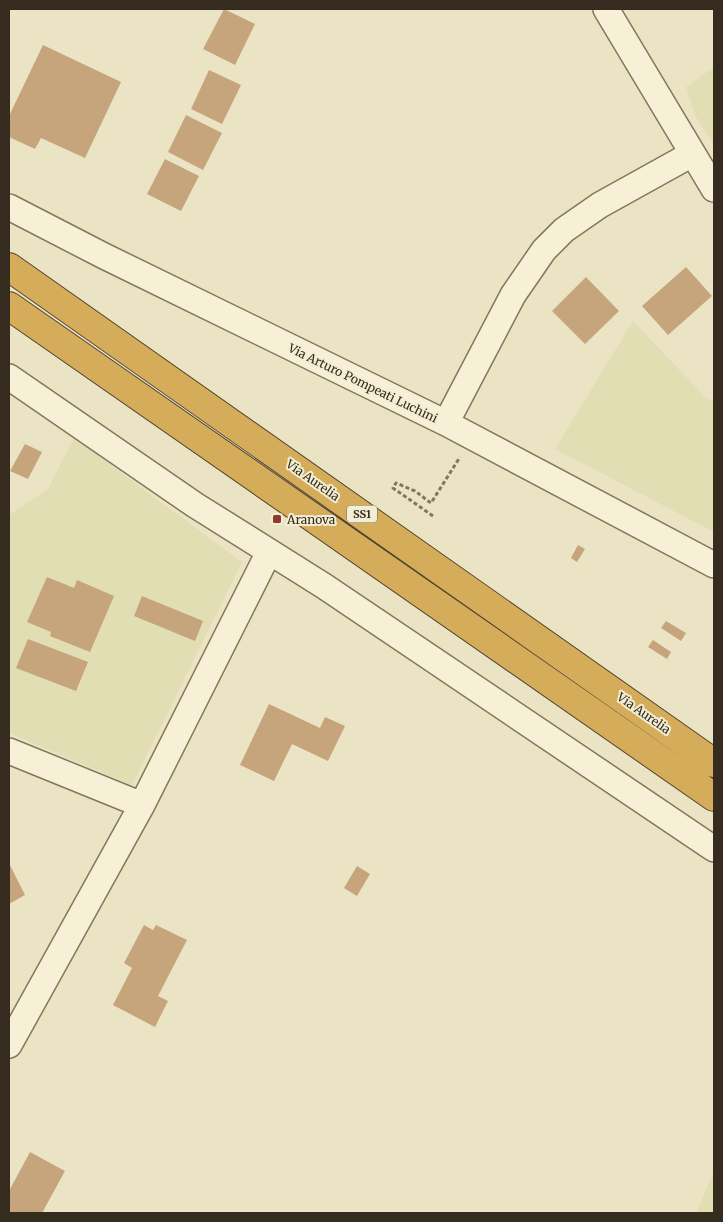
<svg xmlns="http://www.w3.org/2000/svg" width="723" height="1222" viewBox="0 0 723 1222" font-family="Merriweather,serif">
  <rect width="100%" height="100%" fill="#ebe4c4"/>
  <!-- farmland -->
  <path fill="#e0deb2" d="M 714,67 L 714,144 L 696,117 L 686,87 Z
    M 633,321 L 707,399 L 714,401 L 714,532 L 555,449 Z
    M 74,438 L 242,562 L 132,785 L 9,733 L 9,515 L 48,489 Z
    M 714,1171 L 714,1213 L 696,1213 Z"/>
  <!-- building -->
  <path fill="#c6a47c" d="M 224,9 L 255,24 L 235,65 L 203,49 Z
    M 43,45 L 121,82 L 85,158 L 41,138 L 35,149 L 9,137 L 9,116 Z
    M 209,70 L 241,85 L 222,124 L 191,109 Z
    M 186,115 L 222,133 L 203,170 L 168,152 Z
    M 165,159 L 199,176 L 181,211 L 147,194 Z
    M 686,267 L 712,296 L 668,335 L 642,306 Z
    M 586,277 L 619,311 L 585,344 L 552,311 Z
    M 25,444 L 42,452 L 28,479 L 10,471 Z
    M 578,545 L 585,549 L 577,562 L 571,558 Z
    M 47,577 L 74,588 L 77,580 L 114,596 L 90,652 L 50,636 L 51,632 L 27,622 Z
    M 142,596 L 203,621 L 195,641 L 134,616 Z
    M 666,621 L 686,633 L 681,641 L 661,628 Z
    M 28,639 L 88,662 L 76,691 L 16,668 Z
    M 653,640 L 671,652 L 667,659 L 648,647 Z
    M 269,704 L 320,728 L 325,717 L 345,726 L 328,761 L 292,744 L 274,781 L 240,765 Z
    M 9,863 L 25,895 L 9,904 Z
    M 357,866 L 370,874 L 357,896 L 344,888 Z
    M 144,925 L 153,930 L 156,925 L 187,940 L 158,996 L 168,1001 L 155,1027 L 113,1005 L 132,968 L 124,963 Z
    M 30,1152 L 65,1171 L 42,1213 L 9,1213 L 9,1191 Z"/>
  <g fill="none" stroke-linecap="round" stroke-linejoin="round">
    <!-- minor casing -->
    <g stroke="#84765c" stroke-width="28">
      <path id="minor" d="M 606,9 L 714,189
        M 9,207 L 104,256 L 446,423 L 714,565
        M 9,377 L 195,505 L 324,586 L 714,849
        M 446,423 L 513,295 L 544,250 L 564,230 L 600,205 L 692,154
        M 9,751 L 142,805
        M 9,1045 L 142,805 L 269,552"/>
    </g>
    <!-- highway casing -->
    <g stroke="#524430" stroke-width="30">
      <path id="highway" d="M 9,267 L 714,763
        M 9,306 L 714,797"/>
    </g>
    <!-- path -->
    <path stroke="#84765c" stroke-width="3" stroke-dasharray="4 2.5" stroke-linecap="butt" d="M 433,516 L 393,488 L 396,483 L 415,491 L 431,503 L 460,457"/>
    <!-- minor -->
    <use href="#minor" stroke="#f6f0d6" stroke-width="25"/>
    <!-- highway -->
    <use href="#highway" stroke="#d5ad5a" stroke-width="28"/>
  </g>
  <!-- markers -->
  <rect fill="#8f3a30" stroke="#f3edd3" stroke-width="2" x="272" y="514" width="10" height="10" rx="2.5"/>
  <g text-anchor="middle" dominant-baseline="central" stroke-width="4" stroke-linejoin="round" paint-order="stroke">
    <!-- shield labels -->
    <rect fill="#f3edd3" stroke="#6e6655" stroke-width="1" x="347" y="505.5" width="30" height="17" rx="4"/>
    <g font-size="11" font-weight="bold" fill="#352c1f">
      <text x="362" y="514">SS1</text>
    </g>
    <!-- street labels -->
    <g font-size="12" fill="#352c1f" stroke="#f3edd3">
      <text transform="translate(363 383) rotate(26)">Via Arturo Pompeati Luchini</text>
      <text transform="translate(313 480) rotate(35)">Via Aurelia</text>
      <text transform="translate(644 713) rotate(35)">Via Aurelia</text>
    </g>
    <!-- poi labels -->
    <g font-size="12" fill="#352c1f" stroke="#f3edd3" text-anchor="start">
      <text x="287" y="519">Aranova</text>
    </g>
  </g>
  <!-- border -->
  <rect width="723" height="1222" fill="none" stroke="#352c1f" stroke-width="20"/>
</svg>
